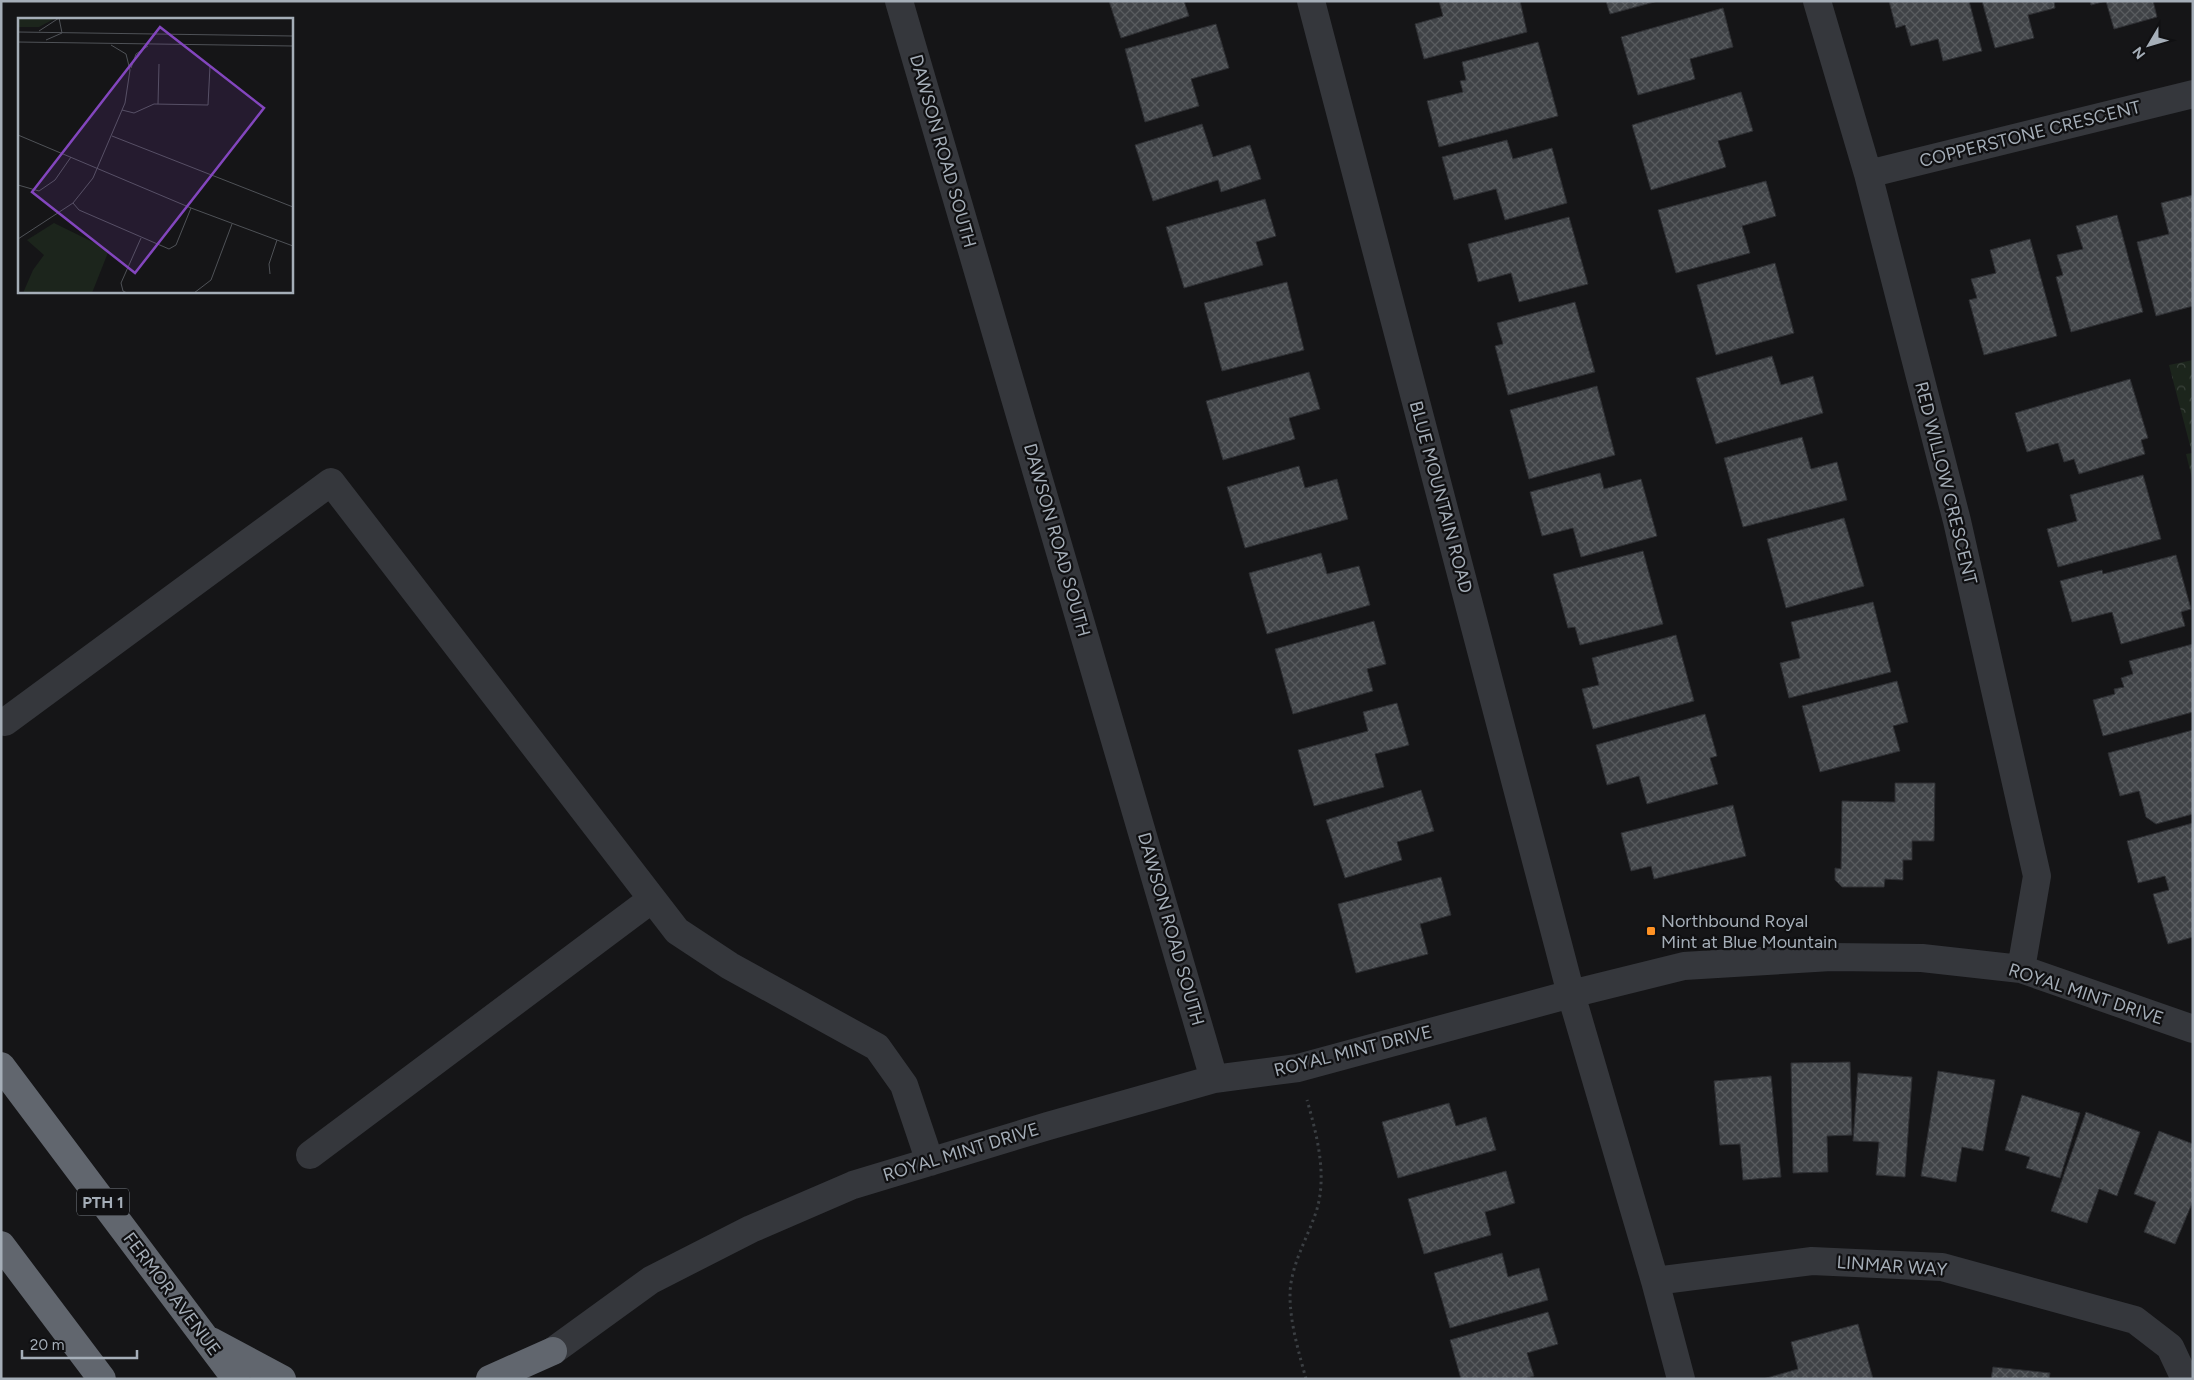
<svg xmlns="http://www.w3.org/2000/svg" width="2194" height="1380" viewBox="0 0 2194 1380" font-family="Figtree,sans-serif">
  <defs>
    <pattern id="forest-crowns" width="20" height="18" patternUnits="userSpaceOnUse" patternTransform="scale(1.25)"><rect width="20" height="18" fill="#1c251c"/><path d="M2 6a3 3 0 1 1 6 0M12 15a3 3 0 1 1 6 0" fill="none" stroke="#3a423b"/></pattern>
    <pattern id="building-cross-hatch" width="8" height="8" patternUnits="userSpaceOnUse" patternTransform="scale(1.25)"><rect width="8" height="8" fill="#404347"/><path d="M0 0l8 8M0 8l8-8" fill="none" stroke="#595c5f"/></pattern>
  </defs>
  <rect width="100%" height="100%" fill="#151517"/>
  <!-- forest -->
  <path fill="url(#forest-crowns)" d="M 2193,360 L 2193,482 L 2186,454 L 2192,453 L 2169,365 Z"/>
  <!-- building -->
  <path fill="url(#building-cross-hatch)" stroke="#2e2f33" d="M 1109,1 L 1184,1 L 1189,16 L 1121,38 Z
    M 1439,1 L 1520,1 L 1527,32 L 1424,59 L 1415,24 L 1443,16 Z
    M 1606,1 L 1658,1 L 1610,14 Z
    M 1889,1 L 1969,1 L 1982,51 L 1943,61 L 1938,39 L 1911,46 L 1905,25 L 1896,28 Z
    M 1982,1 L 2054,1 L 2055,8 L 2028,15 L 2034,38 L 1995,48 Z
    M 2090,1 L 2153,1 L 2157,17 L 2114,29 L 2106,1 L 2091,5 Z
    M 1723,8 L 1733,47 L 1690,59 L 1695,79 L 1638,95 L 1621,37 Z
    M 1216,24 L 1229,68 L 1191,79 L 1199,106 L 1145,122 L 1125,49 Z
    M 1538,42 L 1558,116 L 1439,147 L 1427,101 L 1463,92 L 1460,81 L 1466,80 L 1462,62 Z
    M 1741,92 L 1753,131 L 1718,141 L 1726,167 L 1651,190 L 1632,125 Z
    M 1202,124 L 1213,157 L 1250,145 L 1261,179 L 1221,192 L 1218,180 L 1153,201 L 1135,145 Z
    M 1507,140 L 1513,159 L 1552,148 L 1567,203 L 1505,220 L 1496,189 L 1454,200 L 1442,157 Z
    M 1766,181 L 1776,216 L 1742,226 L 1750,253 L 1676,273 L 1658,210 Z
    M 2193,195 L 2193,306 L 2156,316 L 2137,242 L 2169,234 L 2161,203 Z
    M 1265,199 L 1276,236 L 1256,242 L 1263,265 L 1184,288 L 1166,227 Z
    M 2117,215 L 2143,312 L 2071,332 L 2056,277 L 2063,275 L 2057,255 L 2083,249 L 2076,226 Z
    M 1569,217 L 1588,284 L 1519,302 L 1511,273 L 1478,282 L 1468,244 Z
    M 2030,239 L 2057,336 L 1984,355 L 1969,300 L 1977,298 L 1971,279 L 1996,273 L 1990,250 Z
    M 1775,263 L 1794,333 L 1716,355 L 1697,285 Z
    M 1287,282 L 1304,350 L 1222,371 L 1204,303 Z
    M 1575,302 L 1595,372 L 1508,395 L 1495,346 L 1503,344 L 1497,323 Z
    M 1772,356 L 1781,385 L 1813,376 L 1823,413 L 1716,444 L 1696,378 Z
    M 1309,372 L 1320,409 L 1289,418 L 1295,439 L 1223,460 L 1206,401 Z
    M 2130,379 L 2148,438 L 2141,440 L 2145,454 L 2079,474 L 2074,459 L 2064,462 L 2058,443 L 2027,452 L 2015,413 Z
    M 1597,386 L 1615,455 L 1529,479 L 1510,410 Z
    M 1802,437 L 1811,469 L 1837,462 L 1847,500 L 1743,527 L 1724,458 Z
    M 1299,466 L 1305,488 L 1337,479 L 1348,519 L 1245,548 L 1227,487 Z
    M 1600,473 L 1604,489 L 1641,479 L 1657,536 L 1581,557 L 1573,528 L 1542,536 L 1530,492 Z
    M 2143,475 L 2161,539 L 2058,567 L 2047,529 L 2077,521 L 2070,495 Z
    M 1844,518 L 1864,586 L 1786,608 L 1767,539 Z
    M 1643,551 L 1663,624 L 1580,645 L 1575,627 L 1568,628 L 1553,574 Z
    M 1321,553 L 1327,574 L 1359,566 L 1370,605 L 1267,634 L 1249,573 Z
    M 2176,555 L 2191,609 L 2181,612 L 2185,626 L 2121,644 L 2112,612 L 2072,622 L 2060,581 L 2102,570 L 2103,574 Z
    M 1873,602 L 1891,672 L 1789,698 L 1780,663 L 1800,658 L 1791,622 Z
    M 1374,621 L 1386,664 L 1367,669 L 1373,691 L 1293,714 L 1275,649 Z
    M 1676,635 L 1694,701 L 1593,729 L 1582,689 L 1599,685 L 1592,658 Z
    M 2193,644 L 2193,712 L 2103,736 L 2093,700 L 2115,694 L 2114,689 L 2124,687 L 2121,678 L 2133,674 L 2129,661 Z
    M 1897,681 L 1908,722 L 1893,726 L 1900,751 L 1820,772 L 1802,706 Z
    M 1397,703 L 1409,745 L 1375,754 L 1384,787 L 1314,806 L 1298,750 L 1368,731 L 1363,712 Z
    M 1705,714 L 1717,756 L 1710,758 L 1718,784 L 1647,804 L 1639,776 L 1607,785 L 1596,745 Z
    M 2193,730 L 2193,814 L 2156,824 L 2146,817 L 2139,791 L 2120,796 L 2108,753 Z
    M 1895,783 L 1935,783 L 1934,841 L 1912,841 L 1912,860 L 1903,860 L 1903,880 L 1885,879 L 1884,887 L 1842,887 L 1835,880 L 1835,868 L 1841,869 L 1842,801 L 1895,802 Z
    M 1421,790 L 1434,831 L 1397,842 L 1402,860 L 1345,878 L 1326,820 Z
    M 1733,805 L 1746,856 L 1654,879 L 1651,866 L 1631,871 L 1621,833 Z
    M 2193,823 L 2193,937 L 2168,944 L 2153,894 L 2169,890 L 2165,876 L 2138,883 L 2127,841 Z
    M 1441,877 L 1451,915 L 1420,924 L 1428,954 L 1356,973 L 1338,904 Z
    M 1850,1062 L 1852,1135 L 1827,1136 L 1828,1172 L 1793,1173 L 1791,1063 Z
    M 1938,1071 L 1995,1080 L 1983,1151 L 1962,1147 L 1956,1182 L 1921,1176 Z
    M 1858,1073 L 1912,1077 L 1905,1177 L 1876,1175 L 1879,1142 L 1853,1141 Z
    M 1771,1076 L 1781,1177 L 1743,1180 L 1740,1144 L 1720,1145 L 1714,1081 Z
    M 2022,1095 L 2080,1113 L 2060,1178 L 2026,1168 L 2030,1157 L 2005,1150 Z
    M 1449,1103 L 1456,1126 L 1486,1117 L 1496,1150 L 1398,1178 L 1382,1122 Z
    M 2086,1112 L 2140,1132 L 2117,1196 L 2099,1189 L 2087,1223 L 2051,1211 Z
    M 2159,1131 L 2193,1144 L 2193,1201 L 2175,1244 L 2144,1232 L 2156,1202 L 2134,1194 Z
    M 1506,1171 L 1515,1203 L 1485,1212 L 1491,1235 L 1424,1254 L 1408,1199 Z
    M 1502,1253 L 1508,1277 L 1539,1268 L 1548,1300 L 1450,1328 L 1434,1273 Z
    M 1548,1312 L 1558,1344 L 1527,1353 L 1534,1376 L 1524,1379 L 1461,1379 L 1450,1340 Z
    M 1858,1324 L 1873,1379 L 1763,1379 L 1798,1369 L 1791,1342 Z
    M 1993,1367 L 2050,1373 L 2049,1379 L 1991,1379 Z"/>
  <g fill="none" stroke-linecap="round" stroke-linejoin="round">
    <!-- path -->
    <path stroke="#3b3f43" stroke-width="3" stroke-dasharray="2.5 4" stroke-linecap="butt" d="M 1306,1379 C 1299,1353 1290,1323 1290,1296 C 1290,1265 1308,1238 1317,1209 C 1327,1174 1317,1135 1307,1100"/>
    <!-- minor -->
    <path stroke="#35373c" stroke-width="28" d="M 899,1 L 1214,1079
      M 1311,1 L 1571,994 L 1655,1281 L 1681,1379
      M 1817,1 L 1868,174 L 1957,521 L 2037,876 L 2021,969
      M 1868,174 L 2193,94
      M 5,722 L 331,482 L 677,931 L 730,966 L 877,1047 L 904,1085 L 930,1162
      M 310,1155 L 652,899
      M 1655,1281 L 1812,1261 L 1942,1267 L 2135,1320 L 2170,1347 L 2185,1379
      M 553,1351 L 651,1280 L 751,1229 L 853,1185 L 1048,1126 L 1214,1079 L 1298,1068 L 1571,994 L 1684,966 L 1831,957 L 1922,958 L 2021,969 L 2193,1029"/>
    <!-- highway -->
    <path stroke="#61666e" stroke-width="28" d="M 1,1066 L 236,1379
      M 1,1245 L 102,1379
      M 211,1341 L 282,1379
      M 490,1379 L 553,1351"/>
  </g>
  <!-- markers -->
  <rect fill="#ff9224" stroke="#101012" stroke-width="2" x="1646" y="926" width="10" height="10" rx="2.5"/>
  <g text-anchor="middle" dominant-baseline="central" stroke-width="4.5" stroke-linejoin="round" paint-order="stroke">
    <!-- shield labels -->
    <rect fill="#101012" stroke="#787f86" stroke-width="1" x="77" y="1188.5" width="52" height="27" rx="4"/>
    <g font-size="16" font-weight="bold" fill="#a5aeb8">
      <text x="103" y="1202">PTH 1</text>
    </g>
    <!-- street labels -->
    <g font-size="18" fill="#a5aeb8" stroke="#101012">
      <text transform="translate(2030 134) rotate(-14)">COPPERSTONE CRESCENT</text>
      <text transform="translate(943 151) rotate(74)">DAWSON ROAD SOUTH</text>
      <text transform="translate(1946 483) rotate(76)">RED WILLOW CRESCENT</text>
      <text transform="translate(1441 497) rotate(75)">BLUE MOUNTAIN ROAD</text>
      <text transform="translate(1057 540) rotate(74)">DAWSON ROAD SOUTH</text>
      <text transform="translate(1171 929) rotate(74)">DAWSON ROAD SOUTH</text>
      <text transform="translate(2086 994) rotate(18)">ROYAL MINT DRIVE</text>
      <text transform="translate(1353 1051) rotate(-14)">ROYAL MINT DRIVE</text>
      <text transform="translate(961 1152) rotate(-17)">ROYAL MINT DRIVE</text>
      <text transform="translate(1892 1266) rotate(4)">LINMAR WAY</text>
      <text transform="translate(172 1294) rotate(53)">FERMOR AVENUE</text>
    </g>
    <!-- poi labels -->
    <g font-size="18" fill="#a5aeb8" stroke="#101012" text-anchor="start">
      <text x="1661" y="921">Northbound Royal<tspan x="1661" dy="21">Mint at Blue Mountain</tspan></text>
    </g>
  </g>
  <!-- overview -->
  <g transform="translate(18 18)">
    <rect width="275" height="275" fill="#151517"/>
    <path d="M 0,1 L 36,1 L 21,9 L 0,9 Z" fill="#1c251c"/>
    <path d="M 36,205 L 91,232 L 74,275 L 5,275 L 15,252 L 26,237 L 9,222 Z" fill="#1c251c"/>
    <path fill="none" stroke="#4f5257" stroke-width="1" d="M 41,0 L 244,0M 21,13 L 41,0 L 44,15 L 28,22M 0,14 L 275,18M 0,24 L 275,28M 93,27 L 108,36 L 112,52M 113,50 L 118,36 L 130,28M 140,86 L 141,46M 104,92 L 116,95 L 136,86 L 190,87 L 192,48M 0,117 L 173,190 L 275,228M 94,118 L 275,189M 0,167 L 21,173 L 37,162 L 53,139M 55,185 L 61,192 L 151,231 L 158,227 L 173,190M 0,221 L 55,185 L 75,160 L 107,85 L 112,52M 252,256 L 251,246 L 259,222M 109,275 L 105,273 L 103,265 L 123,220M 176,275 L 193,262 L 214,206"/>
    <path fill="#8346be" fill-opacity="0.15" stroke="#8346be" stroke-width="2.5" d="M 142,9 L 246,90 L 117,255 L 14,174 Z"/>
    <rect width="275" height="275" fill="none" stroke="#a5aeb8" stroke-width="2.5"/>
  </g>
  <!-- border -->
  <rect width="2194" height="1380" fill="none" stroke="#a5aeb8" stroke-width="5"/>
  <!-- north arrow -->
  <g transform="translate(2149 45) rotate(232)" stroke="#101012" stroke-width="4" paint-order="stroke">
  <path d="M0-4L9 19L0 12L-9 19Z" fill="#a5aeb8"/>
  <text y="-8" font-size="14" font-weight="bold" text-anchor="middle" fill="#a5aeb8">N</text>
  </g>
  <!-- scale -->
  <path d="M22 1350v8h115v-8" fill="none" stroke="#a5aeb8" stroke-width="2.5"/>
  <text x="30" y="1350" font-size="15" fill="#a5aeb8" stroke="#101012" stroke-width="4" paint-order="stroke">20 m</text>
</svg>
